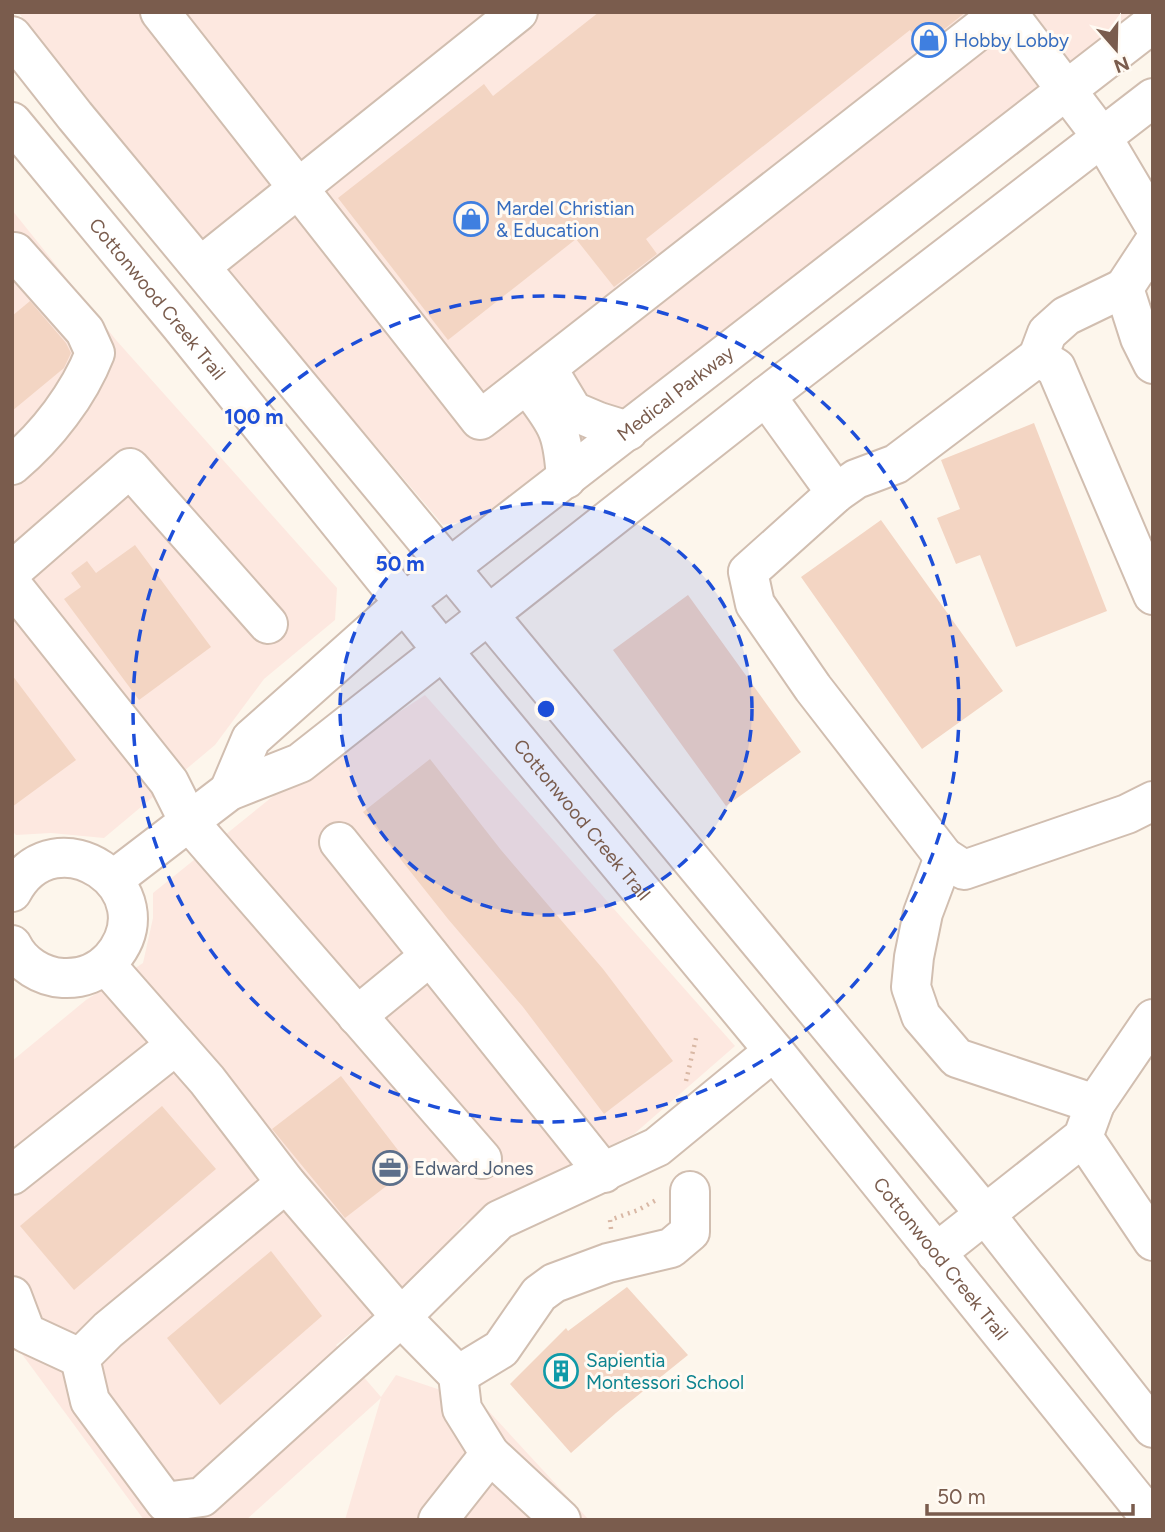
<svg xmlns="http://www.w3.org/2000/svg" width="1165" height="1532" viewBox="0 0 1165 1532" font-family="Figtree,sans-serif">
  <rect width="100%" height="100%" fill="#fdf6ec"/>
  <!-- commercial -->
  <path fill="#fde8e0" d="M 18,12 L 1142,12 L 490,517 L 443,525 L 217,259 Z
    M 12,210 L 116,340 L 337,588 L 335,620 L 264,679 L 215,745 L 104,838 L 51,833 L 16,835 L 12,831 Z
    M 425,695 L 735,1046 L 634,1134 L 539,1180 L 463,1224 L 420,1277 L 336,1345 L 381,1397 L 396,1375 L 482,1404 L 589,1520 L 345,1520 L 381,1398 L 246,1520 L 144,1520 L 16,1346 L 12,1348 L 12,1061 L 86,1000 L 143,963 L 153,918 L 153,893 L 282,789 Z"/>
  <!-- building -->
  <path fill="#f3d5c3" d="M 599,12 L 966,12 L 923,46 L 910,30 L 646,239 L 657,254 L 614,287 L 576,239 L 448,340 L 338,198 L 484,84 L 493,96 Z
    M 30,301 L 66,343 L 71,353 L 64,368 L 12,411 L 12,316 Z
    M 1034,423 L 1107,611 L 1016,647 L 980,555 L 956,564 L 937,518 L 960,509 L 941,460 Z
    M 881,520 L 1003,691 L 922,749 L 801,577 Z
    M 135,545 L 211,647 L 139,700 L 64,599 L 81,587 L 71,573 L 87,561 L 96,573 Z
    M 688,595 L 801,752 L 726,806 L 613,650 Z
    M 12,675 L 76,760 L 12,807 Z
    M 430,759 L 501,850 L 603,969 L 673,1061 L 604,1114 L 523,1007 L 448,919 L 363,812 Z
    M 341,1076 L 411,1167 L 345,1218 L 272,1129 Z
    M 162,1106 L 216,1169 L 74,1290 L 20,1226 Z
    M 271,1251 L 322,1316 L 220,1405 L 167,1338 Z
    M 627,1287 L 688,1355 L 616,1413 L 571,1453 L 510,1384 L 566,1328 L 568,1331 Z"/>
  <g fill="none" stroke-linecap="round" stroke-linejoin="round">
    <!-- minor casing -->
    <g stroke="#d1beb0" stroke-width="42">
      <g id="minor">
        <path d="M 160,12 L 480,420 L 1002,12"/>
        <path d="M 1007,12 L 1102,137 L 1153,223"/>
        <path d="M 12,36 L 75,116 L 985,1214 L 1153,1428"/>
        <path id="s1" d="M 12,122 L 180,325 L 443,651 L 774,1051 L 1152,1520"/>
        <path d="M 1153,244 L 1124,288 L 1140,338 L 1153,364"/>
        <path d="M 12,254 L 15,252 L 85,331 L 95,353 C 79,394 47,436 12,465"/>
        <path d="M 201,266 L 518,12"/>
        <path d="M 1038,357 L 1047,333 L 1066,316 L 1124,288"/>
        <path d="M 547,368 L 573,411 L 599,422 L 628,431"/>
        <path d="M 532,391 C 559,426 563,434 566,479"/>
        <path d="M 766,396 L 836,493"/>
        <path d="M 12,571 L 130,468 L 268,624"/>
        <path d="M 12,585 L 169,782 L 189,822 L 482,1159"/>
        <path d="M 1153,595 L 1056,368 L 1038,357 L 896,464 L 856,479 L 836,493 L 748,572 L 755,604 L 813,688 L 944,857 L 964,870 L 1127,814 L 1153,801"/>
        <path id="s2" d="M 229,791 L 251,739 L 404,603 L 1153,23"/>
        <path d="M 339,842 L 604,1173"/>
        <path d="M 944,857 L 923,913 L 914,957 L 911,987 L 921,1016 L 957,1058 L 1095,1104"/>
        <path d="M 114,879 L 229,791 L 300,763 L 766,396 L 1153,98"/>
        <path d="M 12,892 C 55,811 171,890 111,959 C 99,972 82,979 63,978 C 42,977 21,964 12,945"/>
        <path d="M 106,965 L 207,1080 L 286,1183 L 401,1317 L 499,1220 L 657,1147 L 774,1051"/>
        <path d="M 357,1016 L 430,956"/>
        <path d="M 1083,1137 L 1153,1241"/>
        <path d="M 12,1175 L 176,1045"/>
        <path d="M 286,1183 L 108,1330 L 80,1358 L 90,1401 L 165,1502 L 202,1497 L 401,1317 L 458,1375 L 501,1349 L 539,1294 L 554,1283 L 608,1263 L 671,1248 L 690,1232 L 690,1191"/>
        <path d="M 936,1253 L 1083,1137 L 1095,1104 L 1153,1019"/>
        <path d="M 12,1296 L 26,1333 L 80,1358"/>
        <path d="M 458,1375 L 462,1409 L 490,1454 L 561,1520"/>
        <path d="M 438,1520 L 490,1454"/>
      </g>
    </g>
    <!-- path -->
    <path stroke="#d9b8a5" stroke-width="4.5" stroke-dasharray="2 5" stroke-linecap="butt" d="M 686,1081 L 697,1034
      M 611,1229 L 610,1220 L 638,1210 L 658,1199"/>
    <!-- minor -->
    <use href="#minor" stroke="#fff" stroke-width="38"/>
  </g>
  <!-- distance rings -->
  <circle cx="546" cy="709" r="206" fill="#1d4ed8" fill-opacity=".12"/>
  <g fill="none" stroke="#1d4ed8" stroke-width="3.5" stroke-dasharray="12 9">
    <circle cx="546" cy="709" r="206"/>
    <circle cx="546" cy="709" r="413"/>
  </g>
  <!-- icons -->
  <defs>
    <g id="shop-ring" transform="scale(1.75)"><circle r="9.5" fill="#fffaf3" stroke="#3f7fe0" stroke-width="1.5"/><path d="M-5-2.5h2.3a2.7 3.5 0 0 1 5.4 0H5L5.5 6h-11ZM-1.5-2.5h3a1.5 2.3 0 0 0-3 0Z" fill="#3f7fe0"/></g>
    <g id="office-ring" transform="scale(1.75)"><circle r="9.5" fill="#fffaf3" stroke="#5c6f8a" stroke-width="1.5"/><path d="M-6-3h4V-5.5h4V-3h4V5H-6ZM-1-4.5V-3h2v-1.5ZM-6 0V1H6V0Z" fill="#5c6f8a"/></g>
    <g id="building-ring" transform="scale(1.75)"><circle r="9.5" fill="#fffaf3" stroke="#0f9aa8" stroke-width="1.5"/><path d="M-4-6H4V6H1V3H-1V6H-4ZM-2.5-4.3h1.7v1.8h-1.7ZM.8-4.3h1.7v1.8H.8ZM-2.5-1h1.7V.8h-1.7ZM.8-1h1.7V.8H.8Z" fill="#0f9aa8"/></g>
  </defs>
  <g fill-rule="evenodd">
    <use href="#shop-ring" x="929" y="40"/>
    <use href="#shop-ring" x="471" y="219"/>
    <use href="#office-ring" x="390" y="1168"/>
    <use href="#building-ring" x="561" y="1371"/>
  </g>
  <g text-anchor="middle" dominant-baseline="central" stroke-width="6" stroke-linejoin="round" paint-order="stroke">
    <!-- shop labels -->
    <g font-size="19" fill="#366cbe" stroke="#fffaf3" text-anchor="start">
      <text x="954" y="40">Hobby Lobby</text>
      <text x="496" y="208">Mardel Christian<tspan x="496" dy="22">&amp; Education</tspan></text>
    </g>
    <!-- street labels -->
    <g font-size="19" fill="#7a5c4d" stroke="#fffaf3">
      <text stroke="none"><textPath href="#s1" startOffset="229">Cottonwood Creek Trail</textPath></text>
      <text stroke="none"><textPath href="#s2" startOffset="604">Medical Parkway</textPath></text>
      <text stroke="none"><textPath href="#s1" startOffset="901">Cottonwood Creek Trail</textPath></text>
      <text stroke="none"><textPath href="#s1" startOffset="1468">Cottonwood Creek Trail</textPath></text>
    </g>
    <!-- service labels -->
    <g font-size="19" fill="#4e5e75" stroke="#fffaf3" text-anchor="start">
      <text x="414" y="1168">Edward Jones</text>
    </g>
    <!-- culture labels -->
    <g font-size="19" fill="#0d838f" stroke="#fffaf3" text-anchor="start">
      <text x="586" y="1360">Sapientia<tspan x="586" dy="22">Montessori School</tspan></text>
    </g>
  </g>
  <circle cx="546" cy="709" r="10" fill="#1d4ed8" stroke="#fffaf3" stroke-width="3.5"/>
  <g font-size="21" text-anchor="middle" font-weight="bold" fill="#1d4ed8" stroke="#fffaf3" stroke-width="6" stroke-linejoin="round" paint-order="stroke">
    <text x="254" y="424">100 m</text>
    <text x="400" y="571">50 m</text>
  </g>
  <!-- border -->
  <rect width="1165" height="1532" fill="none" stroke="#7a5c4d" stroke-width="28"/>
  <!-- north arrow -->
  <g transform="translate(1116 49) rotate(160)" stroke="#fffaf3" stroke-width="5" paint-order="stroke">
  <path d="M0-5L12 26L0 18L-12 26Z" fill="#7a5c4d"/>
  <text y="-10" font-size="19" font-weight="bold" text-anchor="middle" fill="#7a5c4d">N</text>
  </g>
  <!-- scale -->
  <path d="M927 1504v10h206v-10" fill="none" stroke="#7a5c4d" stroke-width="3.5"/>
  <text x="937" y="1504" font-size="21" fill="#7a5c4d" stroke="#fffaf3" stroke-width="5" paint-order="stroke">50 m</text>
</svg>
